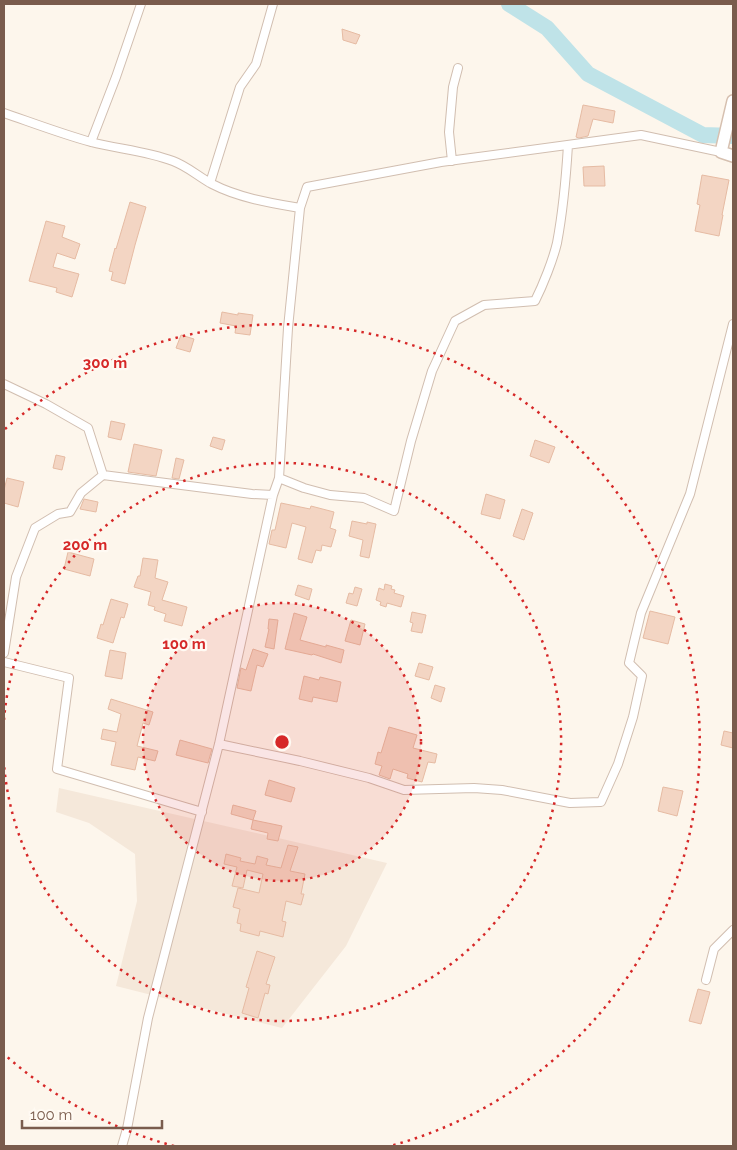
<svg xmlns="http://www.w3.org/2000/svg" width="737" height="1150" viewBox="0 0 737 1150" font-family="Raleway,sans-serif">
  <rect width="100%" height="100%" fill="#fdf6ec"/>
  <!-- residential -->
  <path fill="#f5e8da" d="M 59,788 L 387,863 L 346,946 L 282,1028 L 116,986 L 137,901 L 135,854 L 89,823 L 56,812 Z"/>
  <g fill="none" stroke-linecap="round" stroke-linejoin="round">
    <!-- river -->
    <path stroke="#bfe3e8" stroke-width="16" d="M 509,4 L 547,28 L 588,74 L 703,135 L 733,136"/>
  </g>
  <!-- building -->
  <path fill="#f3d5c3" stroke="#e6bba3" d="M 342,29 L 360,35 L 356,44 L 343,40 Z
    M 583,105 L 615,111 L 613,123 L 593,119 L 588,136 L 579,138 L 576,137 Z
    M 604,166 L 605,186 L 584,186 L 583,167 Z
    M 702,175 L 729,180 L 722,215 L 723,215 L 719,236 L 695,231 L 700,205 L 697,204 Z
    M 130,202 L 146,207 L 135,245 L 125,284 L 111,280 L 113,272 L 109,271 L 115,248 L 116,249 Z
    M 46,221 L 65,226 L 62,237 L 80,244 L 75,259 L 57,253 L 53,267 L 79,274 L 72,297 L 56,292 L 57,288 L 29,281 Z
    M 222,312 L 238,315 L 238,313 L 253,315 L 250,335 L 235,333 L 236,326 L 220,323 Z
    M 181,335 L 194,339 L 190,352 L 176,348 Z
    M 111,421 L 125,424 L 121,440 L 108,437 Z
    M 213,437 L 225,440 L 222,450 L 210,446 Z
    M 535,440 L 555,447 L 549,463 L 530,456 Z
    M 134,444 L 162,450 L 156,476 L 128,472 Z
    M 56,455 L 65,457 L 62,470 L 53,468 Z
    M 176,458 L 184,460 L 179,479 L 172,478 Z
    M 7,478 L 24,482 L 18,507 L 4,503 L 4,490 Z
    M 486,494 L 505,500 L 500,519 L 481,514 Z
    M 84,499 L 98,502 L 96,512 L 80,509 Z
    M 281,503 L 310,509 L 311,506 L 334,512 L 330,528 L 336,530 L 331,547 L 322,545 L 321,551 L 316,550 L 312,563 L 298,559 L 306,527 L 292,523 L 286,548 L 269,544 L 272,530 L 275,530 Z
    M 522,509 L 533,513 L 524,540 L 513,536 Z
    M 352,521 L 367,524 L 367,522 L 376,524 L 369,558 L 360,556 L 363,540 L 349,536 Z
    M 68,552 L 94,559 L 90,576 L 64,569 Z
    M 143,558 L 158,560 L 155,578 L 168,582 L 162,600 L 187,607 L 182,626 L 164,621 L 166,614 L 154,610 L 155,607 L 148,605 L 151,592 L 134,587 L 138,576 L 140,576 Z
    M 385,584 L 392,586 L 391,589 L 395,590 L 394,593 L 404,596 L 401,607 L 387,603 L 386,607 L 380,605 L 381,602 L 376,600 L 379,588 L 384,590 Z
    M 298,585 L 312,589 L 309,600 L 295,595 Z
    M 355,587 L 362,589 L 357,606 L 346,603 L 349,593 L 353,594 Z
    M 111,599 L 128,604 L 124,618 L 121,617 L 113,643 L 97,638 L 101,624 L 103,625 Z
    M 650,611 L 675,617 L 668,644 L 643,638 Z
    M 412,612 L 426,615 L 422,633 L 411,631 L 413,623 L 410,622 Z
    M 294,613 L 307,617 L 300,640 L 326,647 L 326,645 L 344,650 L 341,663 L 313,654 L 312,655 L 285,649 Z
    M 269,619 L 278,620 L 274,649 L 265,647 L 269,629 L 268,629 Z
    M 351,620 L 365,624 L 360,645 L 345,641 Z
    M 253,649 L 268,654 L 263,667 L 257,665 L 251,691 L 237,688 L 241,668 L 246,670 Z
    M 110,650 L 126,653 L 122,679 L 105,676 Z
    M 419,663 L 433,667 L 429,680 L 415,676 Z
    M 304,676 L 319,680 L 320,677 L 341,682 L 337,702 L 313,697 L 312,702 L 299,699 Z
    M 435,685 L 445,688 L 441,702 L 431,698 Z
    M 111,699 L 153,712 L 149,725 L 143,723 L 137,746 L 158,751 L 155,761 L 138,757 L 135,770 L 111,765 L 116,742 L 101,739 L 103,729 L 117,732 L 121,714 L 108,709 Z
    M 389,727 L 417,735 L 413,748 L 437,754 L 435,763 L 428,762 L 422,782 L 407,778 L 408,774 L 393,769 L 390,779 L 379,775 L 382,766 L 375,764 L 378,752 L 381,753 Z
    M 724,731 L 733,733 L 733,748 L 721,745 Z
    M 180,740 L 212,749 L 208,763 L 176,755 Z
    M 269,780 L 295,788 L 291,802 L 265,795 Z
    M 663,787 L 683,791 L 677,816 L 658,811 Z
    M 233,805 L 256,811 L 253,820 L 231,814 Z
    M 253,820 L 282,826 L 278,841 L 267,839 L 268,833 L 251,829 Z
    M 288,845 L 298,847 L 290,871 L 305,874 L 301,894 L 304,894 L 301,905 L 286,901 L 282,921 L 286,922 L 283,937 L 260,931 L 259,936 L 240,931 L 241,924 L 237,923 L 240,909 L 233,907 L 238,888 L 259,893 L 263,874 L 247,870 L 243,888 L 232,886 L 237,867 L 224,864 L 226,854 L 241,858 L 240,861 L 255,864 L 257,856 L 268,859 L 266,865 L 281,868 Z
    M 257,951 L 275,957 L 266,984 L 270,985 L 268,994 L 265,993 L 258,1018 L 242,1013 L 249,988 L 246,987 Z
    M 698,989 L 710,992 L 701,1024 L 689,1021 Z"/>
  <g fill="none" stroke-linecap="round" stroke-linejoin="round">
    <!-- minor casing -->
    <g stroke="#d1beb0" stroke-width="10">
      <path id="minor" d="M 4,113 C 33,123 62,134 91,142 C 118,149 146,151 173,161 C 187,166 199,177 212,184 C 239,198 271,203 300,208 L 307,187 L 441,162 L 641,135 L 721,152
        M 91,142 L 116,77 L 141,4
        M 452,161 L 449,132 L 453,87 L 458,68
        M 210,183 L 240,87 L 256,64 L 273,4
        M 4,384 L 46,404 L 88,428 L 103,475
        M 279,478 L 304,488 L 330,495 L 364,498 L 394,511 L 411,441 L 432,371 L 455,321 L 484,305 L 535,301 C 543,285 553,260 557,243 C 563,211 566,178 568,145
        M 4,653 L 16,577 L 35,528 L 58,514 L 70,512 L 81,493 L 103,475 L 252,494 L 273,495
        M 4,662 L 69,678 L 57,769 L 202,812
        M 219,744 L 300,761 L 369,778 L 404,790 L 474,788 L 502,790 L 570,803 L 601,802 L 618,764 L 633,717 L 642,676 L 629,663 L 641,613 L 690,494 L 733,324
        M 706,980 L 714,949 L 733,930
        M 122,1146 L 127,1129 L 148,1018 L 219,744 L 273,495 L 279,478 L 288,328 L 300,208"/>
    </g>
    <!-- secondary casing -->
    <g stroke="#d6c0b0" stroke-width="14">
      <path id="secondary" d="M 733,101 L 721,152 L 733,156"/>
    </g>
    <!-- minor -->
    <use href="#minor" stroke="#fff" stroke-width="8"/>
    <!-- secondary -->
    <use href="#secondary" stroke="#fff" stroke-width="11"/>
  </g>
  <!-- distance rings -->
  <circle cx="282" cy="742" r="139" fill="#d62828" fill-opacity=".12"/>
  <g fill="none" stroke="#d62828" stroke-width="2.5" stroke-dasharray="2.5 5">
    <circle cx="282" cy="742" r="139"/>
    <path d="M4 720A279 279 0 1 1 4 764"/>
    <path d="M174 1146A418 418 0 0 1 5 1055M5 429A418 418 0 1 1 390 1146"/>
  </g>
  <circle cx="282" cy="742" r="8" fill="#d62828" stroke="#fffaf3" stroke-width="2.5"/>
  <g font-size="15" text-anchor="middle" font-weight="bold" fill="#d62828" stroke="#fffaf3" stroke-width="4.5" stroke-linejoin="round" paint-order="stroke">
    <text x="105" y="368">300 m</text>
    <text x="85" y="550">200 m</text>
    <text x="184" y="649">100 m</text>
  </g>
  <!-- border -->
  <rect width="737" height="1150" fill="none" stroke="#7a5c4d" stroke-width="10"/>
  <!-- scale -->
  <path d="M22 1120v8h140v-8" fill="none" stroke="#7a5c4d" stroke-width="2.5"/>
  <text x="30" y="1120" font-size="15" fill="#7a5c4d" stroke="#fffaf3" stroke-width="4" paint-order="stroke">100 m</text>
</svg>
